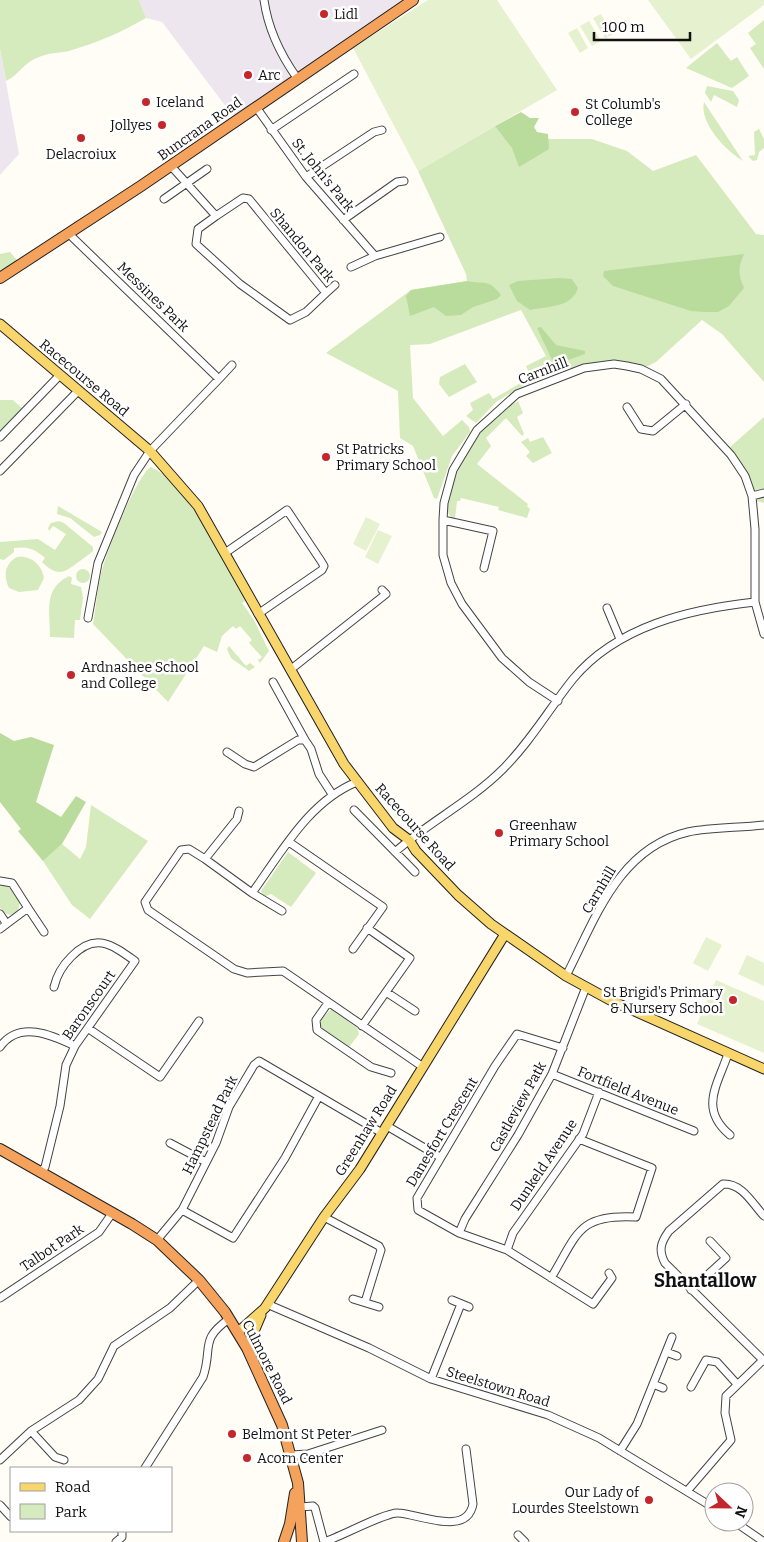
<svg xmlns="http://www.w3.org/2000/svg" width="764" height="1542" viewBox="0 0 764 1542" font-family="Bitter,serif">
  <rect width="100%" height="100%" fill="#fffdf5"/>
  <!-- industrial -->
  <path fill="#eee6ef" d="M 139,0 L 402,0 L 233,116 L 162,22 L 146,18 Z
    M 0,49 L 19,154 L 0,175 Z"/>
  <!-- green -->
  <path fill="#d5ebbd" d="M 0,0 L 139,0 L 146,18 C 120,33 99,42 69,51 C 59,53 48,53 39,57 C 24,62 19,75 6,81 L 0,49 Z
    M 764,20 L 764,69 L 750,48 L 756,44 L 748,33 Z
    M 717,43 L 731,61 L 737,57 L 749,76 L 732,88 L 686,68 Z
    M 707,86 L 733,91 L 739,100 L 737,107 L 714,95 L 711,102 L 705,93 Z
    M 704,102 L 743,161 C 726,151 699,123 704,102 Z
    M 495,126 L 545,139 L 592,139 L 627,151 L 653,171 L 696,155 L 756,234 L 764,235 L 764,382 L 722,334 L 702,320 L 656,362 L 646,367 L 619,361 L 602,362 L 582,365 L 555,374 L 553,373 L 521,387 L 496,402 L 476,423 L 466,416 L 473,410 L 470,403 L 489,393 L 493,399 L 531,377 L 526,366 L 546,356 L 521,310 L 430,344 L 410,345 L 413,398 L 443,436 L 462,420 L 469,427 L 470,432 L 452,456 L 437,499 L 434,498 L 413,446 L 400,438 L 398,391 L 326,353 L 411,290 L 467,281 L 466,274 L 418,171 Z
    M 759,129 L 764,139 L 764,148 L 759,152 L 757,160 L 753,161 L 748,156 L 755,155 L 754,132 Z
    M 10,252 L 17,260 L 16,263 L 0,270 L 0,254 Z
    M 465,364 L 477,382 L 449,397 L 439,384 L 440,377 Z
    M 0,400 L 13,400 L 23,409 L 0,432 Z
    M 518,401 L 523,413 L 517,417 L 524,434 L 522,436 L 506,418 L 486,438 L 491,446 L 477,464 L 528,504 L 527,506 L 530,509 L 527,518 L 498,510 L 499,507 L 461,498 L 460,501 L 457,501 L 455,519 L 452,518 C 445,512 448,505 450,497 C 457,457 483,421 518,401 Z
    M 764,417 L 764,503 L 756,501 C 752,482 743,462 729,448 Z
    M 543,437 L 552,453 L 533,463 L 526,456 L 530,452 L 521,442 L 528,438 L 530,442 Z
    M 151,467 C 186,482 228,567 247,600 L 242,603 L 254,620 L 269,651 L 260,663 L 258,660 L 262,657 L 249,643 L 252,640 L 240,626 L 236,629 L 233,626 L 222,636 L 217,652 L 204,646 L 168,702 L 93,624 C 96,608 97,591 101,574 C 105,556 137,474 151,467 Z
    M 58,506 L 102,532 L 100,535 L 94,537 L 70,518 L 57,514 Z
    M 59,521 L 64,523 L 93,547 L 93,551 C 86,557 79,561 73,566 C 61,575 54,574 42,562 L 45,558 C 35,549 28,546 14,548 L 14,552 L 4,560 L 0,559 L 0,542 L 38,539 L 55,550 L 66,534 L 53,526 L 49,531 L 48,528 L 51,523 Z
    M 17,557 C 31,555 42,565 44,578 L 38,590 L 19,592 L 9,588 C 3,576 5,563 17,557 Z
    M76 576a7 7 0 1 1 14 0a7 7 0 1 1-14 0Z
    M 69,576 L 72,578 L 71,584 L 81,587 L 83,598 L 80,620 L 75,620 L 74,638 L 50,637 C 50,611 43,589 69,576 Z
    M 229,646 L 246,666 L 250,663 L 255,667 L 249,671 L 231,658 L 227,649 Z
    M 91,805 L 148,841 L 90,919 L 72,905 L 43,861 L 62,844 L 80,859 L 86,847 Z
    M 288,852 L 316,873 L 291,907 L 271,894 L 264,897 L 261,891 Z
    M 0,885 C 11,883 15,894 20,902 L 18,910 L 12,915 L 4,913 L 0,907 Z
    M 331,1009 L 357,1028 L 359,1034 L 349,1047 L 340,1041 L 338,1042 L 320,1028 L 320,1021 Z"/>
  <!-- forest -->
  <path fill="#b9dc9c" d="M 521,112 L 530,118 L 539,118 L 534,127 L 537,132 L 548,134 L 549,149 L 519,167 L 512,148 L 495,126 Z
    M 744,254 C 738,267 738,275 744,288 L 729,306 L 718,312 L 704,312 L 691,311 L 613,286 L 603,276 L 604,271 Z
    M 559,278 L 572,279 L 578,288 C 572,308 548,306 530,310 L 517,301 L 509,285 L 518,281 Z
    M 468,281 C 485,285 488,278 501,295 L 497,299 L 473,307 L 461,315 L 446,316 L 434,307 L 410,316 L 406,296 L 411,290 Z
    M 541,327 L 556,345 L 585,351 L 585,354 L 568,360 L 553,362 L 537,328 Z
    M 0,733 L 14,741 L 31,737 L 54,745 L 36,802 L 61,817 L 76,796 L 86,802 L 62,844 L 43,861 L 18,831 L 21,829 L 0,802 Z"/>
  <!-- pitch -->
  <path fill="#e6f2cf" d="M 428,0 L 497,0 L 557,90 L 418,171 L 353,48 Z
    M 648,0 L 764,0 L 764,5 L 691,59 Z
    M 601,14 L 613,34 L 605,39 L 593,18 Z
    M 589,21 L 601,41 L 592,46 L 580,26 Z
    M 577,28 L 588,48 L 580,53 L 568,33 Z
    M 366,517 L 380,524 L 366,551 L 353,544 Z
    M 378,530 L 392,536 L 378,564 L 365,557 Z
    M 706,937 L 722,945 L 708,971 L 693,963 Z
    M 747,955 L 764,963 L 764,986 L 738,974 Z
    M 716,980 L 764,1001 L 764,1053 L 697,1024 Z"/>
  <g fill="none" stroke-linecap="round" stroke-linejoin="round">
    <!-- minor casing -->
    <g stroke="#444" stroke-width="9">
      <path id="minor" d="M 264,0 C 268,29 280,54 297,78
        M 256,107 L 306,177 L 375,256
        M 271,130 L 354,74
        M 171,166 L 216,216 L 198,229 L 196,244 L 240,284 L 290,320 L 306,312 L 326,293 L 249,199 L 243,198 L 216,216
        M 306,177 L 374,132 L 382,130
        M 164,199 L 207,169
        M 343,220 L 397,182 L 404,181
        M 69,234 L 219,379 L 150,451 L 134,475 L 98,563 L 88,618
        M 351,267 L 375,256 L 440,237
        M 326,293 L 335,285
        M 219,379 L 232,365
        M 627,407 L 641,429 L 653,431 L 686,404
        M 0,437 L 59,376
        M 0,471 L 78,391
        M 752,496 L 764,493
        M 443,520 L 493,531 L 484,568
        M 225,553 L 287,510 L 321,561 L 324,566 L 322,570 L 258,614
        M 607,608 L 620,639
        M 290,670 L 386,594 L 382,590
        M 273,682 L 305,740
        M 558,701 L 529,682 L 502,658 L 462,604 L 451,583 L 443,555 L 443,520 L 444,503 L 453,470 L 477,430 L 517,394 L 584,368 L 614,364 L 627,366 L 641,369 L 661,379 L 731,455 L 745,476 L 752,496 L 755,529 L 755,602 L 764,634
        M 227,752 L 245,764 L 254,767 L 298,740 L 305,740 L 311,749 L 319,774 L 332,794
        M 354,810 L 415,872
        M 239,811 L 237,819 L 205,859 L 252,893 L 282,911
        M 289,842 L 383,907 L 353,949
        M 395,852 C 429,822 471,801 503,769 C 531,741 549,709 573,679 C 617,626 690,609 755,602
        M 205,859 L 189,849 L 181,850 L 145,902 L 148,910 L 234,969 L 247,973 L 283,971 L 423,1067
        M 0,881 L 12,883 L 28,908
        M 252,893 C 281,853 309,801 357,782
        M 0,914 L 6,923
        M 0,929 L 28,908 L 44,932
        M 566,976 C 595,920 618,848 688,832 C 712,827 739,828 764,825
        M 386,992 L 415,1011
        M 328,1003 L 316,1020 L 317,1030 L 371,1067 L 391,1073
        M 362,1026 L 410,958 L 367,928
        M 89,1029 L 160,1077 L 199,1021
        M 0,1047 C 19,1020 52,1035 75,1046
        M 563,1048 L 517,1034 L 495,1066 L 417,1198 L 418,1210 L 459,1233 L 507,1250 L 593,1304 L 612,1278 L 609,1273
        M 728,1054 C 717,1086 699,1109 730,1135
        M 552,1074 L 694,1131
        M 387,1126 L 440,1157
        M 170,1143 L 206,1162
        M 41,1172 L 45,1167 L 60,1106 L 66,1065 L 75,1046 L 135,961 C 111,944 95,932 71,957 C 62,966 57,974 54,987
        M 182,1210 L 233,1238 L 285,1158 L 319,1096
        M 764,1216 C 752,1203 742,1183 723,1184 L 669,1231 C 661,1242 658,1250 665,1263 L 764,1361
        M 324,1217 L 379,1246 L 381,1250 L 365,1302
        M 459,1233 L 465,1219 L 518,1135 L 552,1074 L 586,987
        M 157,1240 L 182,1210 L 216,1143 L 229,1107 L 254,1065 L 259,1061 L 382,1133
        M 507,1250 L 513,1233 L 583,1134 L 599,1092
        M 551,1278 C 578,1233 578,1214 636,1217 L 652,1168 L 579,1139
        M 691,1290 L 726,1258 L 710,1241
        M 0,1298 L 99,1232 L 113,1212
        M 353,1299 L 379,1307
        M 452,1300 L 469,1307
        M 267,1304 L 369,1348 L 431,1379 L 548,1415 L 599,1438 L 714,1508
        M 666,1352 L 677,1356
        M 431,1379 L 461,1304
        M 653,1384 L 663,1388
        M 691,1387 L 706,1360 L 717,1362 L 737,1384
        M 31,1431 L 55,1457 L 64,1460
        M 620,1451 L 637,1424 L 672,1337
        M 292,1455 L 308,1454 L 382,1430
        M 0,1460 L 31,1431 L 79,1400 L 98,1379 L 114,1346 L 170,1308 L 199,1280
        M 145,1468 L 203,1377 C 213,1348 199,1340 229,1319
        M 688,1490 L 731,1440 L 725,1413 L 726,1396 L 763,1360
        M 0,1505 L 11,1517
        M 300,1507 L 313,1506 L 315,1508 L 324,1542 C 340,1537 386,1512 398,1513 C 419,1514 467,1537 473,1504 L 466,1449
        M 735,1522 L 764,1542
        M 518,1535 L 525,1542
        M 116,1542 L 122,1537 L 122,1531"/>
    </g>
    <!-- major casing -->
    <g stroke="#222" stroke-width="11">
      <path id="major" d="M 0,324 L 150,451 L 198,506 L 344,764 L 393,828 L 409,840 L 416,851 L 458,895 L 491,924 L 566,976 L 610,1000 L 764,1069
        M 238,1332 L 265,1308 L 324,1217 L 360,1169 L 505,934
        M 247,1348 L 261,1315"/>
    </g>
    <!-- highway casing -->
    <g stroke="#222" stroke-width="12">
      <path id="highway" d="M 0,278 L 141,186 L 413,0
        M 0,1149 L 132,1224 L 157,1240 L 199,1280 L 225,1312 L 247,1348 L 282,1425 L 298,1483 L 302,1542
        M 284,1542 L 290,1524 L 295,1493"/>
    </g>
    <!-- minor -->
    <use href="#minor" stroke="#fff" stroke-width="7"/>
    <!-- major -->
    <use href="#major" stroke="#f9d66b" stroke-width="9"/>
    <!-- highway -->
    <use href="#highway" stroke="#f5a25d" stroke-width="10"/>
  </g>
  <!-- markers -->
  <g fill="#c4262e" stroke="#fff" stroke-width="2">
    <circle cx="324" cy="14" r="5"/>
    <circle cx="248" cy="75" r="5"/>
    <circle cx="146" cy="102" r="5"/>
    <circle cx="575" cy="112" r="5"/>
    <circle cx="162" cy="125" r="5"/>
    <circle cx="81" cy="138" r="5"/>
    <circle cx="326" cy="457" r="5"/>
    <circle cx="71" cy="675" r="5"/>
    <circle cx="499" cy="833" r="5"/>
    <circle cx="733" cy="1000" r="5"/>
    <circle cx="232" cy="1434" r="5"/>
    <circle cx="247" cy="1458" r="5"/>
    <circle cx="649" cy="1500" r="5"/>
  </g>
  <g text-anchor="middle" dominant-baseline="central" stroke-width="5" stroke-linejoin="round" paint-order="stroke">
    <!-- poi labels -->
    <g font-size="14" fill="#111" stroke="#fff" text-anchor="start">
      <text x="334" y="14">Lidl</text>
      <text x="258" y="75">Arc</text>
      <text x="156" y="102">Iceland</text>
      <text x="585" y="104">St Columb's<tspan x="585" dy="16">College</tspan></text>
      <text x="152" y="125" text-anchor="end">Jollyes</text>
      <text x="81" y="154" text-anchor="middle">Delacroiux</text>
      <text x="336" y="449">St Patricks<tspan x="336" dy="16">Primary School</tspan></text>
      <text x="81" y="667">Ardnashee School<tspan x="81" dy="16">and College</tspan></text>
      <text x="509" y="825">Greenhaw<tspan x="509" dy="16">Primary School</tspan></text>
      <text x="723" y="992" text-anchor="end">St Brigid's Primary<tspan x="723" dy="16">&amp; Nursery School</tspan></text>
      <text x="242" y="1434">Belmont St Peter</text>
      <text x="257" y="1458">Acorn Center</text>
      <text x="639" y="1492" text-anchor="end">Our Lady of<tspan x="639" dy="16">Lourdes Steelstown</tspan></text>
    </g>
    <!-- street labels -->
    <g font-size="14" fill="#111" stroke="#fff">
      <text transform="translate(200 129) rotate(-35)">Buncrana Road</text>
      <text transform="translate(323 175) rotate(51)">St. John's Park</text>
      <text transform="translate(302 245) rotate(50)">Shandon Park</text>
      <text transform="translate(153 297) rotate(44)">Messines Park</text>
      <text transform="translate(543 371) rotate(-21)">Carnhill</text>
      <text transform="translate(84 378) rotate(40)">Racecourse Road</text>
      <text transform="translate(415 827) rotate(48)">Racecourse Road</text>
      <text transform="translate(599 890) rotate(-59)">Carnhill</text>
      <text transform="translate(89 1005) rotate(-55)">Baronscourt</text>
      <text transform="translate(628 1091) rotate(22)">Fortfield Avenue</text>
      <text transform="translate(518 1107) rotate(-61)">Castleview Patk</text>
      <text transform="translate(210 1125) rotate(-64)">Hampstead Park</text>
      <text transform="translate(366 1131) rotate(-58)">Greenhaw Road</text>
      <text transform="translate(442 1132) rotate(-59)">Danesfort Crescent</text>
      <text transform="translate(544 1165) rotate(-56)">Dunkeld Avenue</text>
      <text transform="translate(52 1248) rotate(-34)">Talbot Park</text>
      <text transform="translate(267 1362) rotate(63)">Culmore Road</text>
      <text transform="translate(498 1387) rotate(17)">Steelstown Road</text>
    </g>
    <!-- district labels -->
    <g font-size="19" font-weight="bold" fill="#111" stroke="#fff">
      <text x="705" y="1280">Shantallow</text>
    </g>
  </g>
  <!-- legend -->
  <rect x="10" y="1467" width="162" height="65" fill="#ffffff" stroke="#a0a0a0"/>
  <rect x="20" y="1483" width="25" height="8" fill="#f9d66b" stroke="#a0a0a0"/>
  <text x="55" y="1492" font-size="15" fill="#111111">Road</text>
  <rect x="20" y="1504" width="25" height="15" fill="#d5ebbd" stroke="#a0a0a0"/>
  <text x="55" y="1517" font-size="15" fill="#111111">Park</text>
  <!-- north arrow -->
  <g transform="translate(729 1507) rotate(112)"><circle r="24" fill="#ffffff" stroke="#a0a0a0"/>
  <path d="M0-4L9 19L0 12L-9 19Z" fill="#c4262e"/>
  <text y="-8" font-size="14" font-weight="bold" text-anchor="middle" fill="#111111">N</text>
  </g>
  <!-- scale -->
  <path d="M594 32v8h96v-8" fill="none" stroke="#111111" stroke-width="2.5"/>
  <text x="602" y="32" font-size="15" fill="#111111" stroke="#ffffff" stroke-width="4" paint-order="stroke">100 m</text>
</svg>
